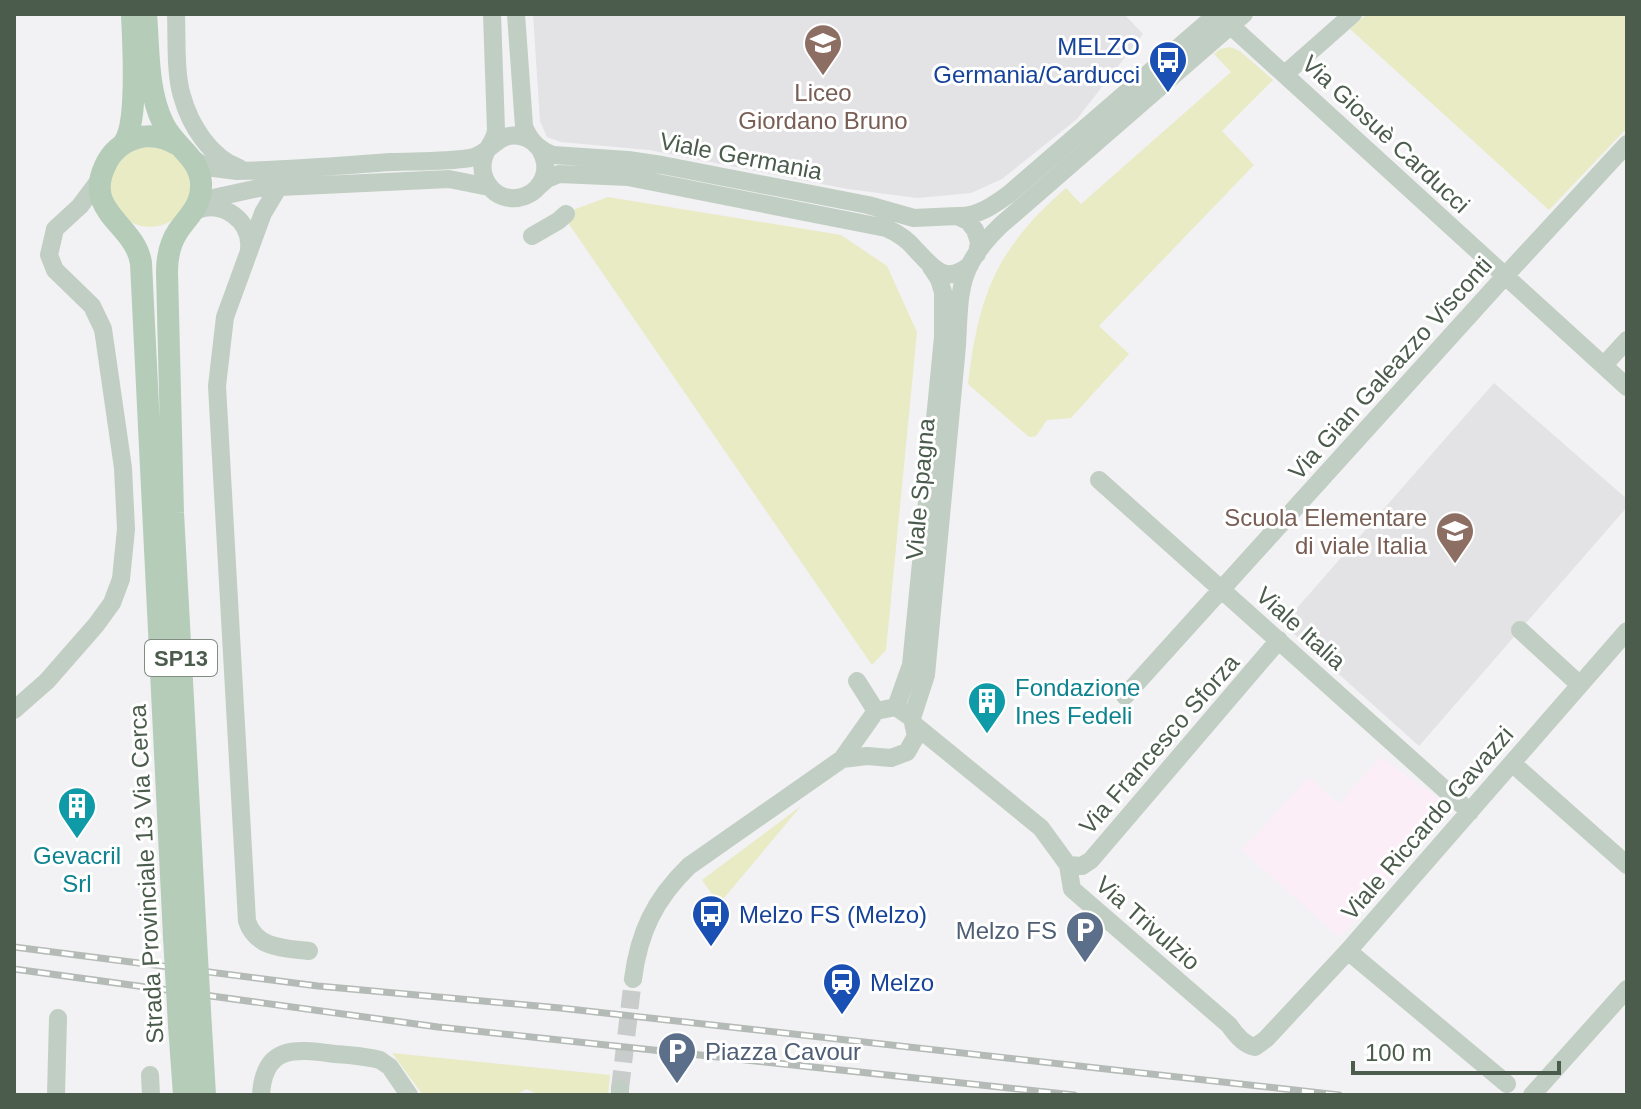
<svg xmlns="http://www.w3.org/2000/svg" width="1641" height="1109" viewBox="0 0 1641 1109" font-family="Arial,sans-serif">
  <rect width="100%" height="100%" fill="#f2f1f3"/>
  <!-- commercial -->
  <path fill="#fbeef6" d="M 1380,757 L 1451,807 L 1340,938 L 1242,850 L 1309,777 L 1339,804 Z"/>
  <!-- education -->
  <path fill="#e3e2e4" d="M 533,14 L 1124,14 L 1143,34 L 1077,119 L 1002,179 L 971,193 L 917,198 L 848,189 L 649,150 L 561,142 L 547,137 L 540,121 Z
    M 1494,383 L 1627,499 L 1627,507 L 1419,746 L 1283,624 Z"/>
  <!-- green -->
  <path fill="#e9ebc5" d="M 1367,14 L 1627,14 L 1627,128 L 1549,210 L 1350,29 Z
    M 1230,47 L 1240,51 L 1273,80 L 1222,131 L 1254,165 L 1099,326 L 1129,354 L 1071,418 L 1047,420 L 1036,436 L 1029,437 L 968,384 C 979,294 996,249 1066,188 L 1081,204 L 1231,72 L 1214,54 L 1220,49 Z
    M110 187a40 40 0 1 1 80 0a40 40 0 1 1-80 0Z
    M 608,197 L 841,235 L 887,266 L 917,332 L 886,650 L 872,665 L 562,214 Z
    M 801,806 L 719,904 L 702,880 Z
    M 392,1053 L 610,1075 L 608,1095 L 541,1095 L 526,1089 L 516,1095 L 423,1095 Z"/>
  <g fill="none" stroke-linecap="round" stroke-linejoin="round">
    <!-- minor-tunnel -->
    <path stroke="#c8ccca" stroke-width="18" stroke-dasharray="18 9" stroke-linecap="butt" d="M 620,1089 L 633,979"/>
    <!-- minor -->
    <path stroke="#c1cec3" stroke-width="18" d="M 176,14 C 177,38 175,74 182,96 C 190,125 210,157 239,168
      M 516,14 L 524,126 C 529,140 539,150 553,155 L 628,160 L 662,165 L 868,205 L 914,218 L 957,216 L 968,221 L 975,230 L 979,242 L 977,254
      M 1218,14 L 1627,387
      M 1285,74 L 1353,14
      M 192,158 L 206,167 L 237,171 C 288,170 339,166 391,162 C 417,161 444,162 470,158 C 490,155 496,132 519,136 C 543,140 554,169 537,188 C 531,195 520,199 510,198 C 491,196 478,176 484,157 C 487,147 495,141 496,130 L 492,14
      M 306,168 L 281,183 L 263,213 L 225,317 L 217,386 L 247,921 C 256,949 285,948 309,951
      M 538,187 L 547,179 L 559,174 L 628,177 L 886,228 C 898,233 909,241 917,251 C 934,269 946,285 970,265
      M 197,210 C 223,200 252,221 249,249
      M 195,211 L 213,198 L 259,188 L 449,179 L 489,187
      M 958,216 C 977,217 994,205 1009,194 L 1217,14
      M 532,236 L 558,221 L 566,214
      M 1604,365 L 1627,340
      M 1099,480 L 1470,812
      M 1520,630 L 1580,685
      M 857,681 L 876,711
      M 1125,696 L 1505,276 L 1627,144
      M 896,707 L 911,665 L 943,337 L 943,292 L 939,279 L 931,267
      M 14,710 L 47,681 L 96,625 L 112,603 L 121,579 L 126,529 L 123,468 L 103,329 L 92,306 L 55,270 L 49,255 L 55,229 L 80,206 L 101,178
      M 912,718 L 926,675 L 957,346 C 960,290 957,267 1001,225 L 1244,14
      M 916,726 L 1041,828 L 1068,865 L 1072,889 L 1229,1025 C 1235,1034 1244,1045 1255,1047 L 1266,1039 L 1348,951 L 1627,631
      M 1512,763 L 1627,865
      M 1068,865 L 1082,866 L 1091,860 L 1279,640
      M 1348,951 L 1507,1084
      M 633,979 C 639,932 655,899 689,866 L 842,759 L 876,711 L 896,707 L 912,718 L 916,736 L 907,752 L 891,758 L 867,756 L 842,759
      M 150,1075 L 151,1095
      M 56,1095 L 58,1018
      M 261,1095 C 264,1044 296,1049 335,1054 C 350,1055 365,1056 380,1060 L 390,1067 L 409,1095
      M 620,1095 L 620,1089
      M 1532,1095 L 1627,989"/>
    <!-- major -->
    <path stroke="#b4ccb8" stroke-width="22" d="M 146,14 C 149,49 147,90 163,123 C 173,146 199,156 201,183 C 202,206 189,215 178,231 C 170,243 167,258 167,272 L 173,513 L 196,940
      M 123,144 C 139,125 133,41 132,14
      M 174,937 L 141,263 C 135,224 83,212 105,166 C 111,152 123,142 137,138 C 151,134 165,137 178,145
      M 179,1025 L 184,1095
      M 201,1028 L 205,1095"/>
    <!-- rail casing -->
    <g stroke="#b4bab6" stroke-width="7">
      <path id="rail" d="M 14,947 L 318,986 L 560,1008 L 1339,1095
        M 14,969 L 438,1027 L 1074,1095"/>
    </g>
    <!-- rail -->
    <use href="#rail" stroke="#fff" stroke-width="4" stroke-dasharray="12" stroke-linecap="butt"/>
    <!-- major-bridge -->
    <path stroke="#b4ccb8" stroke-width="22" d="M 174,937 L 179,1025
      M 196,940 L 201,1028"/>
  </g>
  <!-- icons -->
  <defs>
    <g id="school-pin" transform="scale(2)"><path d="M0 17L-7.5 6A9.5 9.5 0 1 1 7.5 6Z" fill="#8d6e63" stroke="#fff"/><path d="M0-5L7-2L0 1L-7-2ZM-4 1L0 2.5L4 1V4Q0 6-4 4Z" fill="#fff"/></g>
    <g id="bus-pin" transform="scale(2)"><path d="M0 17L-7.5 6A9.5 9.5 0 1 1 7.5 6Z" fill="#1a4fb4" stroke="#fff"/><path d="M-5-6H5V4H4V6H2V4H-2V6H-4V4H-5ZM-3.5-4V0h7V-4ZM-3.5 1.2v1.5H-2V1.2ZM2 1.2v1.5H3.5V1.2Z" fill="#fff"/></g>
    <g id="building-pin" transform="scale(2)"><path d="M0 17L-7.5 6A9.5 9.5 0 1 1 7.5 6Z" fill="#0f9aa8" stroke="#fff"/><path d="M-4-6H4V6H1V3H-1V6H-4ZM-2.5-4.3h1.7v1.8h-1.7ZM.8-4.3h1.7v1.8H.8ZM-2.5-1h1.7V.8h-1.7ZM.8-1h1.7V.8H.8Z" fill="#fff"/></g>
    <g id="parking-pin" transform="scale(2)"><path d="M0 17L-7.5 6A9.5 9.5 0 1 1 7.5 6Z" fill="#5c6f8a" stroke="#fff"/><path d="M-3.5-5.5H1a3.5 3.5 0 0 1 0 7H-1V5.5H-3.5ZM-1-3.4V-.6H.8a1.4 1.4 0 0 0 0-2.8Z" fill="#fff"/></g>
    <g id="station-pin" transform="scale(2)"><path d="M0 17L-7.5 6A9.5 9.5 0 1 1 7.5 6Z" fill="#1a4fb4" stroke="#fff"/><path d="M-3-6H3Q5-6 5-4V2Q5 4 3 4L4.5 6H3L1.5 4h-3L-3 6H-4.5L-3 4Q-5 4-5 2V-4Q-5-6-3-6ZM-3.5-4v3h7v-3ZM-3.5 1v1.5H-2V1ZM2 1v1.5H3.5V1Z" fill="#fff"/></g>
  </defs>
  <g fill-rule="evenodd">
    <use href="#school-pin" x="823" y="43"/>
    <use href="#bus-pin" x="1168" y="60"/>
    <use href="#school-pin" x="1455" y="531"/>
    <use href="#building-pin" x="987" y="701"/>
    <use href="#building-pin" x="77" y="806"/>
    <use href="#bus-pin" x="711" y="914"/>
    <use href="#parking-pin" x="1085" y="930"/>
    <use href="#station-pin" x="842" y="982"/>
    <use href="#parking-pin" x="677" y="1051"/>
  </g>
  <g text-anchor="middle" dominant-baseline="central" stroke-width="6" stroke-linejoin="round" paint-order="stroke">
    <!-- shield labels -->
    <rect fill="#fff" stroke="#818d82" stroke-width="2" x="145" y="640" width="72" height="36" rx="6"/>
    <g font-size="22" font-weight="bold" fill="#4b5c4d">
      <text x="181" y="658">SP13</text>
    </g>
    <!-- transit labels -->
    <g font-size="24" fill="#164399" stroke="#fff" text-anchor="start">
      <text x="1140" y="46" text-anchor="end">MELZO<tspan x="1140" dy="28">Germania/Carducci</tspan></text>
      <text x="739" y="914">Melzo FS (Melzo)</text>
      <text x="870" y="982">Melzo</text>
    </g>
    <!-- education labels -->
    <g font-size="24" fill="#785e54" stroke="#fff">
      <text x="823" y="92">Liceo<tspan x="823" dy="28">Giordano Bruno</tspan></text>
      <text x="1427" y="517" text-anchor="end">Scuola Elementare<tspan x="1427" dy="28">di viale Italia</tspan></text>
    </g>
    <!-- street labels -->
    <g font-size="24" fill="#4b5c4d" stroke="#fff">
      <text transform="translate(1386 134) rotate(43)">Via Giosuè Carducci</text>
      <text transform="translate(741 156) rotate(11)">Viale Germania</text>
      <text transform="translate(1390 368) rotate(-48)">Via Gian Galeazzo Visconti</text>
      <text transform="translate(920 489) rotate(-85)">Viale Spagna</text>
      <text transform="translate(1301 628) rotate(42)">Viale Italia</text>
      <text transform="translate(1159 744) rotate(-49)">Via Francesco Sforza</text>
      <text transform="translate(1427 823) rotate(-49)">Viale Riccardo Gavazzi</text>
      <text transform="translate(146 874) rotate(-93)">Strada Provinciale 13 Via Cerca</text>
      <text transform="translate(1148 923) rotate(41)">Via Trivulzio</text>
    </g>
    <!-- culture labels -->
    <g font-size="24" fill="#0d838f" stroke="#fff" text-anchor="start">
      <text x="1015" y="687">Fondazione<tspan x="1015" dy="28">Ines Fedeli</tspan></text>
      <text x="77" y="855" text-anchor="middle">Gevacril<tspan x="77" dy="28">Srl</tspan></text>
    </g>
    <!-- service labels -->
    <g font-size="24" fill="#4e5e75" stroke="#fff" text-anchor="end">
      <text x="1057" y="930">Melzo FS</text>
      <text x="705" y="1051" text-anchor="start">Piazza Cavour</text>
    </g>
  </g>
  <!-- border -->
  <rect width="1641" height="1109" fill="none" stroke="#4b5c4d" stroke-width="32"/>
  <!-- scale -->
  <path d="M1353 1061v12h206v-12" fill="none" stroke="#4b5c4d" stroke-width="4"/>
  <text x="1365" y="1061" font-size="24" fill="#4b5c4d" stroke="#ffffff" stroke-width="6" paint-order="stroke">100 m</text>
</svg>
